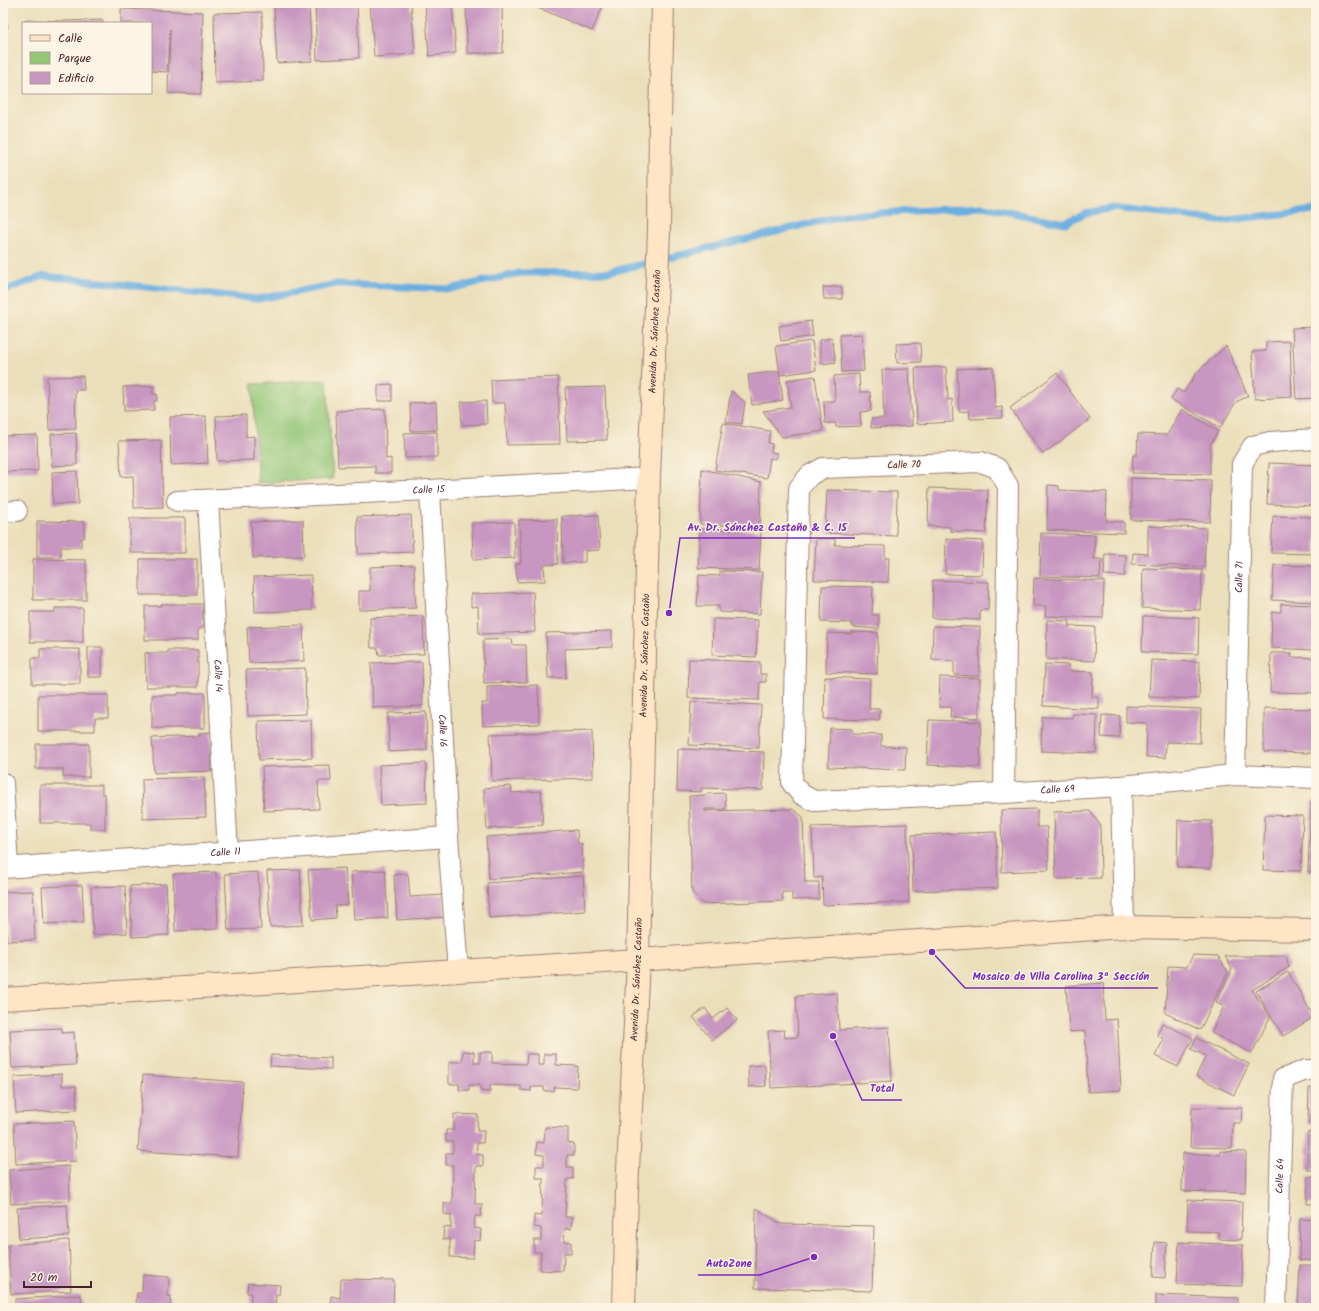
<svg xmlns="http://www.w3.org/2000/svg" width="1319" height="1311" viewBox="0 0 1319 1311" font-family="Kalam,sans-serif">
  <rect width="100%" height="100%" fill="#fcf5e5"/>
  <filter id="ink" filterUnits="userSpaceOnUse"><feTurbulence type="fractalNoise" baseFrequency=".025" numOctaves="2"/><feDisplacementMap in="SourceGraphic" scale="8" xChannelSelector="R" yChannelSelector="G"/><feConvolveMatrix kernelMatrix="1 2 1 2 8 2 1 2 1" color-interpolation-filters="sRGB"/></filter>
  <filter id="wash" filterUnits="userSpaceOnUse"><feTurbulence type="fractalNoise" baseFrequency=".012" numOctaves="4" result="noise"/><feDisplacementMap in="SourceGraphic" scale="16" xChannelSelector="R" yChannelSelector="G"/><feGaussianBlur stdDeviation="0.9" result="paint"/><feColorMatrix in="noise" values="0 0 0 0 0 0 0 0 0 0 0 0 0 0 0 0 0 1.4 0 .05"/><feComposite in="paint" operator="in"/></filter>
  <g filter="url(#wash)">
    <rect width="100%" height="100%" fill="#ebdfbb"/>
    <!-- green -->
    <path fill="#93c677" stroke="#6e7251" d="M 327,380 L 333,479 L 258,483 L 252,384 Z"/>
    <g fill="none" stroke-linecap="round" stroke-linejoin="round">
      <!-- stream -->
      <path stroke="#6baee0" stroke-width="7" d="M 3,291 L 44,276 L 258,299 L 337,284 L 450,289 L 520,273 L 610,272 L 845,215 L 982,207 L 1065,223 L 1085,213 L 1113,208 L 1219,221 L 1316,210"/>
    </g>
    <g id="blocks">
      <!-- building -->
      <path fill="#c796c1" d="M 315,3 L 357,3 L 359,58 L 317,60 Z
        M 370,3 L 411,3 L 415,54 L 374,57 Z
        M 425,3 L 452,3 L 456,53 L 429,56 Z
        M 466,3 L 502,3 L 503,53 L 467,53 Z
        M 527,3 L 604,3 L 592,31 Z
        M 309,5 L 312,61 L 277,63 L 274,7 Z
        M 121,9 L 203,12 L 201,94 L 168,93 L 170,29 L 167,72 L 151,71 L 151,23 L 121,23 Z
        M 262,12 L 263,81 L 215,83 L 214,13 Z
        M 25,20 L 63,21 L 103,20 L 103,23 L 25,23 Z
        M 3,23 L 8,25 L 3,40 Z
        M 823,287 L 842,287 L 842,299 L 824,299 Z
        M 811,321 L 813,336 L 781,341 L 779,326 Z
        M 1316,327 L 1316,398 L 1296,399 L 1292,328 Z
        M 862,334 L 864,371 L 842,372 L 840,335 Z
        M 832,338 L 836,362 L 822,364 L 819,340 Z
        M 812,341 L 816,370 L 780,375 L 776,346 Z
        M 1290,341 L 1292,397 L 1255,399 L 1252,352 L 1266,351 L 1266,342 Z
        M 920,343 L 921,362 L 897,363 L 896,344 Z
        M 1226,346 L 1248,396 L 1236,402 L 1220,428 L 1171,399 L 1177,389 L 1184,393 L 1196,373 Z
        M 946,367 L 948,400 L 952,399 L 953,422 L 917,424 L 915,368 Z
        M 993,367 L 995,408 L 1002,407 L 1003,418 L 970,419 L 969,411 L 959,412 L 957,369 Z
        M 909,369 L 912,426 L 871,428 L 871,419 L 884,418 L 882,370 Z
        M 779,371 L 783,400 L 752,405 L 748,375 Z
        M 1057,373 L 1090,419 L 1043,454 L 1010,408 Z
        M 859,374 L 860,392 L 870,392 L 871,411 L 860,412 L 861,426 L 836,427 L 836,423 L 825,423 L 824,401 L 835,401 L 834,376 Z
        M 83,376 L 84,390 L 75,390 L 76,429 L 49,430 L 47,377 Z
        M 815,376 L 823,431 L 782,437 L 763,411 L 791,407 L 787,380 Z
        M 558,377 L 560,444 L 507,445 L 505,403 L 492,403 L 491,380 Z
        M 392,384 L 392,401 L 378,401 L 378,385 Z
        M 153,386 L 153,394 L 157,394 L 157,401 L 154,401 L 154,410 L 124,411 L 123,387 Z
        M 605,387 L 607,440 L 567,441 L 565,388 Z
        M 731,391 L 745,402 L 742,424 L 726,422 Z
        M 486,401 L 487,424 L 462,425 L 461,402 Z
        M 436,402 L 437,430 L 411,431 L 410,403 Z
        M 385,409 L 386,459 L 391,458 L 391,473 L 375,473 L 375,466 L 338,467 L 336,411 Z
        M 1182,409 L 1218,431 L 1210,445 L 1210,474 L 1132,473 L 1133,455 L 1137,455 L 1138,434 L 1167,435 Z
        M 246,415 L 246,437 L 254,436 L 254,460 L 217,461 L 216,416 Z
        M 206,416 L 208,463 L 171,465 L 170,417 Z
        M 723,423 L 770,431 L 768,443 L 772,444 L 771,452 L 777,453 L 776,459 L 770,458 L 767,478 L 715,470 Z
        M 437,432 L 437,457 L 405,458 L 404,433 Z
        M 76,433 L 77,465 L 52,466 L 51,434 Z
        M 37,435 L 38,471 L 3,472 L 3,436 Z
        M 161,440 L 163,507 L 134,508 L 133,476 L 121,477 L 119,441 Z
        M 1269,463 L 1316,465 L 1316,506 L 1267,504 Z
        M 702,469 L 761,482 L 760,527 L 700,524 Z
        M 77,471 L 78,504 L 53,504 L 52,472 Z
        M 1131,478 L 1211,480 L 1210,522 L 1131,520 Z
        M 1048,485 L 1059,486 L 1059,490 L 1107,492 L 1106,521 L 1124,522 L 1124,533 L 1047,530 Z
        M 929,488 L 988,490 L 986,533 L 950,531 L 950,527 L 928,526 Z
        M 827,490 L 897,492 L 896,536 L 825,533 Z
        M 411,515 L 413,552 L 358,554 L 357,517 Z
        M 598,515 L 600,550 L 585,551 L 585,562 L 563,563 L 562,516 Z
        M 1273,516 L 1316,517 L 1316,554 L 1271,553 Z
        M 130,518 L 185,518 L 185,553 L 130,553 Z
        M 557,519 L 558,564 L 544,565 L 545,581 L 517,582 L 516,564 L 521,563 L 519,520 Z
        M 303,520 L 304,556 L 253,558 L 251,522 Z
        M 37,521 L 85,522 L 84,538 L 81,538 L 81,547 L 61,547 L 61,557 L 37,557 Z
        M 514,522 L 515,558 L 473,560 L 472,523 Z
        M 1148,526 L 1206,528 L 1204,567 L 1132,564 L 1133,553 L 1148,554 Z
        M 700,529 L 761,531 L 759,570 L 698,568 Z
        M 1041,533 L 1095,535 L 1094,559 L 1101,559 L 1100,578 L 1040,576 Z
        M 816,539 L 835,539 L 835,545 L 885,546 L 885,558 L 889,558 L 888,582 L 814,580 Z
        M 946,539 L 983,541 L 982,575 L 945,574 Z
        M 1105,554 L 1126,555 L 1125,576 L 1104,575 Z
        M 33,559 L 86,560 L 86,600 L 33,600 Z
        M 140,559 L 197,559 L 197,595 L 140,595 Z
        M 414,565 L 416,608 L 359,610 L 359,591 L 370,591 L 370,567 Z
        M 1274,565 L 1316,566 L 1316,602 L 1272,600 Z
        M 1143,568 L 1202,570 L 1200,610 L 1142,608 Z
        M 720,571 L 762,572 L 760,614 L 719,612 L 719,606 L 697,606 L 699,575 L 720,576 Z
        M 311,575 L 312,610 L 255,612 L 254,577 Z
        M 1034,578 L 1104,581 L 1103,618 L 1045,616 L 1046,606 L 1033,606 Z
        M 933,580 L 989,582 L 988,610 L 980,610 L 980,620 L 932,618 Z
        M 822,586 L 873,587 L 872,615 L 879,615 L 879,629 L 852,627 L 852,623 L 821,622 Z
        M 533,592 L 535,632 L 479,634 L 478,606 L 471,607 L 471,594 Z
        M 161,604 L 203,604 L 203,628 L 198,629 L 198,640 L 145,640 L 145,606 L 161,606 Z
        M 1281,604 L 1315,605 L 1316,636 L 1314,635 L 1314,650 L 1271,648 L 1272,612 L 1281,612 Z
        M 55,608 L 83,608 L 83,642 L 30,642 L 30,612 L 55,612 Z
        M 423,616 L 424,654 L 379,655 L 378,648 L 371,648 L 370,618 Z
        M 1143,616 L 1199,618 L 1198,654 L 1142,652 Z
        M 713,619 L 758,620 L 756,657 L 712,655 Z
        M 1047,620 L 1070,621 L 1069,626 L 1095,627 L 1094,661 L 1046,659 Z
        M 303,625 L 304,661 L 249,663 L 247,627 Z
        M 933,626 L 980,627 L 979,676 L 954,675 L 954,661 L 932,660 Z
        M 612,631 L 612,647 L 565,649 L 566,678 L 548,678 L 546,633 Z
        M 851,632 L 878,633 L 877,674 L 826,672 L 827,633 L 851,634 Z
        M 512,639 L 513,645 L 526,645 L 527,682 L 484,683 L 483,640 Z
        M 88,647 L 102,647 L 102,677 L 88,677 Z
        M 40,649 L 80,649 L 80,684 L 32,684 L 32,658 L 40,658 Z
        M 168,650 L 198,650 L 198,687 L 146,687 L 145,653 L 168,653 Z
        M 1271,653 L 1292,653 L 1291,657 L 1316,658 L 1315,693 L 1270,692 Z
        M 689,659 L 760,662 L 760,674 L 766,674 L 766,682 L 760,682 L 759,700 L 688,698 Z
        M 1151,660 L 1200,662 L 1199,699 L 1149,697 Z
        M 422,662 L 423,706 L 373,708 L 371,663 Z
        M 1045,664 L 1069,665 L 1068,671 L 1093,672 L 1092,697 L 1099,697 L 1099,709 L 1043,706 Z
        M 305,668 L 306,714 L 248,716 L 246,670 Z
        M 825,677 L 870,679 L 869,709 L 880,709 L 879,720 L 824,719 Z
        M 940,677 L 980,678 L 979,718 L 950,717 L 951,707 L 939,707 Z
        M 538,685 L 539,724 L 483,726 L 482,703 L 487,703 L 487,687 Z
        M 178,693 L 205,693 L 205,728 L 152,728 L 152,695 L 178,695 Z
        M 38,695 L 108,695 L 108,718 L 95,718 L 95,731 L 38,731 Z
        M 691,702 L 761,705 L 759,748 L 689,745 Z
        M 1126,706 L 1201,709 L 1200,743 L 1166,742 L 1165,758 L 1146,757 L 1147,723 L 1126,722 Z
        M 1264,708 L 1316,709 L 1316,753 L 1264,752 Z
        M 426,712 L 427,750 L 389,752 L 388,713 Z
        M 1073,714 L 1097,715 L 1096,753 L 1041,751 L 1042,717 L 1072,718 Z
        M 1102,715 L 1120,716 L 1119,738 L 1101,737 Z
        M 311,720 L 312,758 L 259,760 L 258,721 Z
        M 929,720 L 981,722 L 980,767 L 927,765 Z
        M 830,728 L 852,729 L 852,734 L 881,735 L 881,746 L 906,747 L 905,770 L 828,767 Z
        M 592,731 L 593,778 L 492,781 L 490,734 Z
        M 211,732 L 212,771 L 154,773 L 152,738 L 200,736 L 200,733 Z
        M 36,744 L 89,744 L 89,777 L 63,777 L 63,769 L 36,769 Z
        M 678,749 L 764,752 L 763,790 L 701,788 L 701,792 L 677,791 Z
        M 426,763 L 427,803 L 381,805 L 379,765 Z
        M 330,765 L 331,781 L 318,781 L 319,809 L 264,811 L 262,767 Z
        M 204,777 L 206,817 L 143,819 L 142,779 Z
        M 40,785 L 102,785 L 102,794 L 105,794 L 105,829 L 90,829 L 90,823 L 40,823 Z
        M 511,786 L 512,793 L 541,791 L 543,825 L 487,829 L 484,788 Z
        M 725,793 L 726,809 L 705,809 L 705,811 L 793,809 L 803,817 L 805,882 L 819,882 L 819,899 L 792,900 L 792,892 L 782,892 L 783,901 L 703,904 L 692,892 L 689,796 L 705,795 L 705,794 Z
        M 1311,801 L 1316,802 L 1316,872 L 1308,872 Z
        M 1037,809 L 1037,827 L 1047,827 L 1049,870 L 1002,872 L 1001,810 Z
        M 1090,811 L 1100,825 L 1101,878 L 1056,879 L 1054,812 Z
        M 1265,815 L 1303,816 L 1301,871 L 1263,870 Z
        M 1178,820 L 1212,821 L 1211,868 L 1177,867 Z
        M 907,824 L 909,902 L 823,905 L 822,877 L 814,878 L 812,827 Z
        M 577,830 L 578,844 L 582,843 L 583,872 L 489,879 L 486,837 Z
        M 996,832 L 998,888 L 913,891 L 912,835 Z
        M 345,868 L 348,905 L 335,906 L 336,918 L 312,920 L 308,870 Z
        M 300,870 L 303,925 L 270,927 L 267,871 Z
        M 385,870 L 388,918 L 354,920 L 351,872 Z
        M 216,872 L 218,929 L 175,931 L 173,874 Z
        M 258,872 L 261,929 L 228,930 L 225,874 Z
        M 408,874 L 410,897 L 444,895 L 445,917 L 397,920 L 394,875 Z
        M 583,876 L 585,911 L 489,918 L 487,883 Z
        M 166,884 L 169,935 L 132,937 L 130,886 Z
        M 82,885 L 84,922 L 44,924 L 42,887 Z
        M 125,886 L 127,933 L 93,935 L 91,887 Z
        M 33,891 L 35,940 L 7,941 L 4,892 Z
        M 1193,955 L 1218,956 L 1228,972 L 1200,1030 L 1165,1013 L 1168,966 L 1187,967 Z
        M 1225,956 L 1286,956 L 1289,967 L 1252,990 L 1270,1017 L 1252,1053 L 1211,1033 L 1224,1006 L 1216,1002 L 1232,969 Z
        M 1288,972 L 1314,1017 L 1283,1036 L 1256,991 Z
        M 1103,983 L 1105,1020 L 1117,1019 L 1121,1090 L 1088,1092 L 1085,1031 L 1069,1032 L 1066,986 Z
        M 837,993 L 839,1030 L 889,1027 L 892,1081 L 771,1088 L 768,1031 L 784,1030 L 785,1038 L 798,1037 L 796,996 Z
        M 705,1008 L 713,1019 L 727,1008 L 737,1020 L 712,1040 L 693,1017 Z
        M 1162,1023 L 1193,1038 L 1178,1067 L 1155,1056 L 1164,1039 L 1157,1035 Z
        M 62,1028 L 62,1033 L 74,1032 L 76,1065 L 12,1068 L 10,1030 Z
        M 1196,1038 L 1249,1064 L 1234,1095 L 1196,1076 L 1206,1056 L 1191,1049 Z
        M 463,1051 L 474,1052 L 474,1063 L 480,1063 L 480,1052 L 492,1052 L 492,1063 L 526,1064 L 527,1054 L 538,1054 L 538,1065 L 544,1065 L 544,1054 L 556,1054 L 556,1065 L 578,1066 L 577,1088 L 554,1087 L 554,1091 L 544,1091 L 544,1087 L 531,1087 L 531,1091 L 521,1090 L 521,1086 L 490,1085 L 490,1092 L 480,1091 L 480,1085 L 469,1085 L 469,1090 L 459,1090 L 459,1084 L 449,1084 L 449,1062 L 462,1062 Z
        M 271,1055 L 331,1058 L 331,1069 L 270,1066 Z
        M 765,1065 L 766,1086 L 749,1087 L 748,1066 Z
        M 62,1074 L 62,1086 L 76,1086 L 77,1110 L 16,1113 L 14,1077 Z
        M 143,1075 L 243,1082 L 238,1157 L 138,1151 Z
        M 1309,1088 L 1316,1088 L 1316,1124 L 1308,1124 Z
        M 1192,1107 L 1242,1108 L 1241,1123 L 1233,1123 L 1232,1148 L 1190,1147 Z
        M 454,1114 L 478,1115 L 477,1131 L 484,1131 L 483,1143 L 477,1143 L 476,1154 L 483,1155 L 483,1166 L 476,1166 L 475,1204 L 482,1204 L 481,1216 L 475,1216 L 474,1228 L 481,1229 L 480,1241 L 474,1240 L 473,1258 L 450,1257 L 450,1239 L 443,1239 L 444,1227 L 451,1228 L 451,1215 L 444,1214 L 444,1203 L 452,1203 L 453,1165 L 446,1165 L 446,1153 L 453,1153 L 453,1142 L 446,1141 L 446,1130 L 454,1130 Z
        M 74,1121 L 76,1161 L 16,1164 L 14,1124 Z
        M 545,1127 L 568,1128 L 568,1143 L 574,1144 L 574,1155 L 567,1155 L 567,1167 L 573,1167 L 573,1179 L 567,1179 L 565,1217 L 572,1217 L 571,1229 L 565,1228 L 564,1241 L 571,1242 L 571,1253 L 564,1253 L 563,1271 L 540,1270 L 541,1252 L 534,1252 L 534,1240 L 541,1240 L 541,1228 L 534,1227 L 534,1215 L 542,1216 L 543,1178 L 536,1178 L 536,1166 L 544,1166 L 544,1155 L 536,1154 L 537,1142 L 544,1143 Z
        M 1308,1132 L 1316,1133 L 1316,1170 L 1307,1170 Z
        M 1220,1151 L 1246,1152 L 1245,1193 L 1182,1191 L 1183,1153 L 1220,1155 Z
        M 69,1166 L 70,1201 L 11,1204 L 9,1170 Z
        M 1308,1177 L 1316,1177 L 1316,1204 L 1307,1204 Z
        M 1188,1200 L 1242,1202 L 1241,1240 L 1219,1239 L 1219,1232 L 1187,1231 Z
        M 67,1205 L 69,1236 L 19,1239 L 17,1208 Z
        M 756,1208 L 781,1224 L 874,1226 L 872,1291 L 755,1288 Z
        M 1300,1219 L 1316,1220 L 1316,1261 L 1299,1260 Z
        M 69,1240 L 71,1291 L 11,1294 L 8,1245 Z
        M 1155,1242 L 1167,1243 L 1165,1278 L 1153,1277 Z
        M 1179,1242 L 1243,1245 L 1242,1286 L 1177,1284 Z
        M 1300,1265 L 1316,1265 L 1316,1308 L 1298,1307 Z
        M 143,1275 L 169,1277 L 168,1296 L 171,1296 L 170,1307 L 167,1306 L 167,1308 L 141,1308 L 141,1306 L 136,1305 L 137,1293 L 142,1293 Z
        M 341,1279 L 394,1280 L 393,1308 L 330,1308 L 331,1296 L 340,1298 Z
        M 248,1283 L 280,1285 L 279,1295 L 276,1295 L 275,1308 L 250,1308 L 251,1293 L 247,1293 Z
        M 81,1295 L 82,1308 L 15,1308 L 15,1299 Z
        M 1156,1295 L 1238,1298 L 1238,1308 L 1156,1308 Z"/>
    </g>
  </g>
  <g filter="url(#ink)">
    <use href="#blocks" fill-opacity="0" stroke="#9a7f73" stroke-width="1"/>
    <g fill="none" stroke-linecap="round" stroke-linejoin="round">
      <!-- street casing -->
      <g stroke="#9a7f73" stroke-width="22">
        <g id="street">
          <path id="s1" d="M 430,490 L 448,837 L 458,971"/>
          <path id="s2" d="M 208,500 L 228,852"/>
          <path id="s3" d="M 177,501 L 430,490 L 649,478"/>
          <path d="M 3,512 L 17,511"/>
          <path id="s4" d="M 1235,775 L 1242,464 L 1253,446 L 1270,442 L 1316,439"/>
          <path d="M 3,783 L 8,867"/>
          <path d="M 1121,786 L 1124,927"/>
          <path id="s5" d="M 1004,793 L 1008,486 L 997,468 L 981,462 L 823,468 L 810,475 L 799,488 L 792,783 L 801,794 L 814,801 L 1004,793 L 1121,786 L 1235,775 L 1316,778"/>
          <path id="s6" d="M 3,868 L 448,837"/>
          <path id="s7" d="M 1276,1308 L 1283,1079 L 1306,1070 L 1316,1070"/>
        </g>
      </g>
      <!-- secondary casing -->
      <g stroke="#9a7f73" stroke-width="24">
        <g id="secondary">
          <path d="M 3,999 L 638,960 L 1124,927 L 1316,930"/>
          <path id="s8" d="M 624,1308 L 627,1191 L 638,960 L 649,478 L 659,231 L 660,117 L 663,3"/>
        </g>
      </g>
      <!-- street -->
      <use href="#street" stroke="#fff" stroke-width="20"/>
      <!-- secondary -->
      <use href="#secondary" stroke="#fee5c5" stroke-width="22"/>
    </g>
  </g>
  <g text-anchor="middle" dominant-baseline="central" stroke-width="3" stroke-linejoin="round" paint-order="stroke">
    <!-- street labels -->
    <g font-size="10" fill="#4a1f2b" stroke="#fcf5e5">
      <text stroke="none"><textPath href="#s8" startOffset="977">Avenida Dr. Sánchez Castaño</textPath></text>
      <text transform="translate(904 465) rotate(-2)">Calle 70</text>
      <text stroke="none"><textPath href="#s3" startOffset="252">Calle 15</textPath></text>
      <text stroke="none"><textPath href="#s4" startOffset="198">Calle 71</textPath></text>
      <text stroke="none"><textPath href="#s8" startOffset="653">Avenida Dr. Sánchez Castaño</textPath></text>
      <text stroke="none"><textPath href="#s2" startOffset="176">Calle 14</textPath></text>
      <text stroke="none"><textPath href="#s1" startOffset="241">Calle 16</textPath></text>
      <text stroke="none"><textPath href="#s5" startOffset="1103">Calle 69</textPath></text>
      <text stroke="none"><textPath href="#s6" startOffset="223">Calle 11</textPath></text>
      <text stroke="none"><textPath href="#s8" startOffset="329">Avenida Dr. Sánchez Castaño</textPath></text>
      <text stroke="none"><textPath href="#s7" startOffset="132">Calle 64</textPath></text>
    </g>
  </g>
  <!-- callouts -->
  <path fill="none" stroke="#7b2cbf" stroke-width="1.5" d="M669 613L680 538H855M932 952L965 988H1158M833 1036L862 1100H902M814 1257L760 1275H698"/>
  <g fill="#7b2cbf" stroke="#fcf5e5" stroke-width="1.5">
    <circle cx="669" cy="613" r="4"/>
    <circle cx="932" cy="952" r="4"/>
    <circle cx="833" cy="1036" r="4"/>
    <circle cx="814" cy="1257" r="4"/>
  </g>
  <g font-size="11" text-anchor="middle" font-weight="bold" fill="#7b2cbf" stroke="#fcf5e5" stroke-width="3" stroke-linejoin="round" paint-order="stroke">
    <text x="767" y="531">Av. Dr. Sánchez Castaño &amp; C. 15</text>
    <text x="1061" y="980">Mosaico de Villa Carolina 3ª Sección</text>
    <text x="882" y="1092">Total</text>
    <text x="729" y="1267">AutoZone</text>
  </g>
  <!-- margin -->
  <rect width="1319" height="1311" fill="none" stroke="#fcf5e5" stroke-width="16"/>
  <!-- legend -->
  <rect x="22" y="22" width="130" height="72" fill="#fcf5e5" stroke="#b59f9b"/>
  <rect x="30" y="35" width="20" height="6" fill="#fee5c5" stroke="#b59f9b"/>
  <text x="58" y="42" font-size="12" fill="#4a1f2b">Calle</text>
  <rect x="30" y="52" width="20" height="12" fill="#93c677" stroke="#b59f9b"/>
  <text x="58" y="62" font-size="12" fill="#4a1f2b">Parque</text>
  <rect x="30" y="72" width="20" height="12" fill="#c796c1" stroke="#b59f9b"/>
  <text x="58" y="82" font-size="12" fill="#4a1f2b">Edificio</text>
  <!-- scale -->
  <path d="M24 1281v6h67v-6" fill="none" stroke="#4a1f2b" stroke-width="2"/>
  <text x="30" y="1281" font-size="12" fill="#4a1f2b" stroke="#fcf5e5" stroke-width="3" paint-order="stroke">20 m</text>
</svg>
